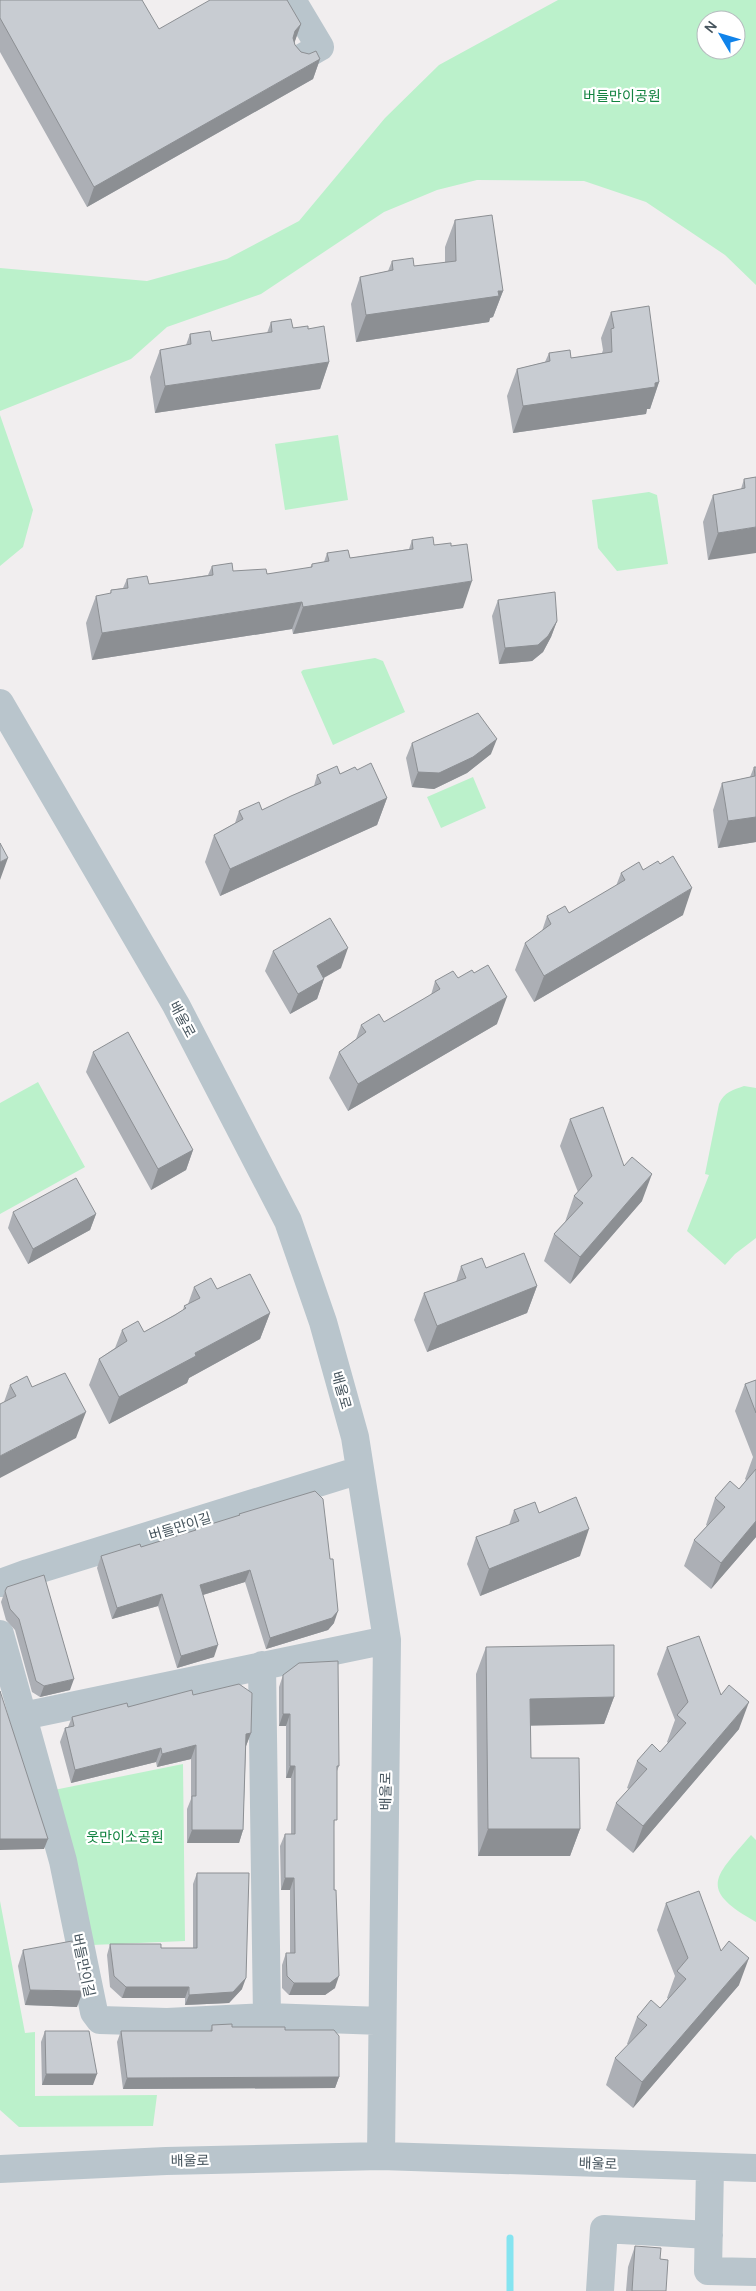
<svg xmlns="http://www.w3.org/2000/svg" width="756" height="2291" viewBox="0 0 756 2291" font-family="Manrope,'Noto Sans KR',sans-serif">
  <rect width="100%" height="100%" fill="#f1eeef"/>
  <!-- green -->
  <path fill="#bbf1cb" fill-rule="evenodd" d="M 558,0 L 756,0 L 756,285 L 725,255 L 646,202 L 584,181 L 477,180 L 437,190 L 384,212 L 261,294 L 167,327 L 131,359 L 0,411 L 0,268 L 147,281 L 227,259 L 299,221 L 385,118 L 439,65 ZM 706,20 L 736,20 L 736,50 L 706,50 Z
    M 0,415 L 33,510 L 23,547 L 0,566 Z
    M 338,435 L 348,500 L 285,510 L 275,444 Z
    M 649,492 L 657,495 L 668,564 L 617,571 L 598,548 L 592,500 Z
    M 375,658 L 383,661 L 405,712 L 333,745 L 301,672 L 303,670 Z
    M 473,777 L 486,808 L 441,828 L 427,797 Z
    M 38,1082 L 85,1167 L 0,1214 L 0,1103 Z
    M 744,1086 L 756,1088 L 756,1238 L 735,1254 L 725,1265 L 687,1231 L 709,1175 L 705,1174 L 719,1104 C 724,1092 733,1090 744,1086 Z
    M 183,1764 L 185,1941 L 92,1945 L 54,1790 Z
    M 751,1835 L 756,1840 L 756,1922 C 697,1889 715,1877 751,1835 Z
    M 0,1901 L 25,2033 L 35,2032 L 35,2096 L 157,2095 L 153,2126 L 19,2127 L 0,2110 Z"/>
  <g fill="none" stroke-linecap="round" stroke-linejoin="round">
    <!-- stream -->
    <path stroke="#85e4f0" stroke-width="7" d="M 510,2291 L 510,2238"/>
    <!-- minor -->
    <path stroke="#b9c5cc" stroke-width="28" d="M 292,0 L 320,47 L 301,58
      M 0,703 L 176,1005 L 288,1221 L 323,1322 L 355,1437 L 387,1640 L 381,2156
      M 0,1583 L 28,1573 L 360,1470
      M 0,1634 L 63,1861 L 94,2012 L 100,2020 L 167,2022 L 267,2017 L 382,2021
      M 262,1665 L 267,2017
      M 23,1716 L 387,1640
      M 710,2167 L 708,2271 L 756,2272
      M 0,2169 L 166,2161 L 381,2156 L 756,2168
      M 600,2291 L 604,2229 L 709,2235"/>
  </g>
  <!-- wall -->
  <path fill="#acafb5" d="M 0,0 L 159,29 L 301,24 L 294,43 L 295,45 L 301,52 L 320,59 L 313,79 L 87,207 L 0,52 Z
    M 455,220 L 503,291 L 493,317 L 490,318 L 489,322 L 356,342 L 351,304 L 360,277 L 388,271 L 392,261 L 414,266 L 445,263 L 445,247 Z
    M 611,312 L 659,382 L 650,409 L 647,409 L 646,414 L 513,433 L 507,396 L 517,369 L 545,362 L 549,353 L 571,358 L 602,353 L 603,350 L 601,338 Z
    M 271,322 L 293,328 L 308,329 L 329,362 L 320,389 L 155,413 L 150,377 L 160,350 L 186,345 L 190,334 L 212,341 L 267,333 Z
    M 756,477 L 708,560 L 703,522 L 713,495 L 741,489 L 744,479 Z
    M 412,540 L 434,545 L 463,608 L 293,634 L 292,629 L 92,660 L 86,623 L 96,596 L 110,594 L 111,590 L 123,588 L 127,579 L 149,584 L 208,575 L 212,566 L 233,571 L 267,574 L 310,568 L 312,564 L 324,562 L 327,553 L 350,558 L 409,549 Z
    M 498,600 L 557,621 L 551,637 L 543,652 L 532,661 L 499,664 L 492,616 Z
    M 412,743 L 491,754 L 467,773 L 434,789 L 412,787 L 406,758 Z
    M 754,767 L 756,767 L 756,842 L 718,848 L 713,810 L 722,783 L 750,777 Z
    M 357,770 L 387,798 L 377,825 L 220,896 L 205,862 L 214,835 L 235,823 L 239,811 L 262,810 L 314,786 L 317,775 L 340,774 Z
    M 643,870 L 683,915 L 534,1002 L 515,970 L 525,943 L 542,931 L 547,916 L 569,913 L 616,886 L 621,873 Z
    M 273,951 L 341,968 L 324,978 L 317,999 L 290,1014 L 265,971 Z
    M 458,978 L 497,1024 L 348,1111 L 329,1078 L 339,1052 L 356,1039 L 361,1025 L 384,1022 L 431,995 L 435,981 Z
    M 93,1052 L 193,1150 L 186,1170 L 151,1190 L 86,1072 Z
    M 570,1119 L 624,1166 L 642,1201 L 570,1284 L 544,1261 L 554,1234 L 565,1222 L 574,1196 L 578,1192 L 560,1146 Z
    M 13,1212 L 96,1214 L 90,1230 L 28,1264 L 8,1228 Z
    M 461,1266 L 486,1268 L 537,1286 L 527,1313 L 427,1352 L 414,1320 L 424,1293 L 456,1282 Z
    M 194,1287 L 217,1289 L 270,1313 L 260,1339 L 189,1378 L 187,1383 L 109,1424 L 89,1385 L 99,1359 L 115,1348 L 122,1330 L 144,1332 L 183,1310 L 184,1306 L 188,1304 Z
    M 756,1380 L 756,1537 L 711,1589 L 684,1566 L 694,1540 L 707,1526 L 706,1525 L 715,1498 L 739,1489 L 746,1480 L 745,1479 L 753,1457 L 735,1411 L 745,1384 Z
    M 10,1385 L 32,1387 L 76,1438 L 4,1402 Z
    M 514,1510 L 580,1556 L 480,1596 L 467,1564 L 476,1537 L 509,1525 Z
    M 239,1514 L 334,1623 L 328,1630 L 266,1649 L 245,1582 L 203,1595 L 214,1657 L 177,1668 L 158,1606 L 112,1619 L 97,1568 L 101,1556 L 141,1547 L 194,1531 L 195,1529 L 238,1516 Z
    M 5,1591 L 70,1690 L 40,1697 L 32,1692 L 15,1630 L 6,1620 L 1,1602 Z
    M 486,1647 L 614,1697 L 604,1724 L 530,1725 L 531,1758 L 580,1829 L 570,1856 L 478,1856 L 476,1674 Z
    M 667,1647 L 721,1695 L 739,1729 L 633,1853 L 606,1830 L 616,1803 L 629,1789 L 627,1788 L 637,1761 L 660,1752 L 668,1743 L 667,1742 L 675,1720 L 657,1674 Z
    M 283,1675 L 339,1766 L 337,1771 L 334,1827 L 335,1988 L 325,1995 L 289,1995 L 282,1988 L 282,1965 L 286,1953 L 290,1953 L 290,1890 L 281,1890 L 280,1846 L 285,1834 L 291,1834 L 291,1778 L 286,1778 L 286,1726 L 279,1726 L 279,1687 Z
    M 193,1695 L 251,1733 L 246,1746 L 243,1830 L 239,1843 L 187,1843 L 187,1809 L 191,1799 L 191,1759 L 157,1767 L 156,1762 L 71,1783 L 60,1742 L 65,1728 L 68,1727 L 72,1717 Z
    M 197,1873 L 242,1989 L 229,2003 L 185,2005 L 185,1998 L 122,1998 L 110,1987 L 107,1955 L 110,1944 L 161,1948 L 193,1948 L 193,1884 Z
    M 666,1903 L 721,1951 L 739,1985 L 633,2108 L 606,2085 L 615,2058 L 629,2045 L 627,2044 L 637,2017 L 660,2008 L 668,1999 L 667,1998 L 675,1976 L 657,1930 Z
    M 23,1950 L 77,2007 L 25,2005 L 18,1966 Z
    M 212,2025 L 232,2027 L 285,2030 L 339,2077 L 335,2088 L 123,2089 L 117,2042 L 121,2031 L 210,2031 Z
    M 45,2031 L 93,2085 L 42,2085 L 41,2042 Z
    M 635,2246 L 660,2259 L 666,2291 L 626,2291 L 628,2267 Z"/>
  <!-- shaded-wall -->
  <path fill="#8c8f93" d="M 301,24 L 294,44 L 287,51 L 295,31 Z
    M 320,59 L 313,79 L 87,207 L 94,187 Z
    M 498,291 L 503,291 L 493,317 L 490,318 L 489,322 L 356,342 L 366,315 Z
    M 329,362 L 320,389 L 155,413 L 165,386 Z
    M 659,382 L 650,409 L 647,409 L 646,414 L 513,433 L 523,406 Z
    M 756,527 L 756,553 L 708,560 L 718,533 Z
    M 472,581 L 463,608 L 293,634 L 303,607 Z
    M 302,602 L 292,629 L 92,660 L 102,633 Z
    M 557,621 L 551,637 L 543,652 L 532,661 L 499,664 L 505,648 Z
    M 497,739 L 491,754 L 467,773 L 434,789 L 412,787 L 418,772 Z
    M 387,798 L 377,825 L 220,896 L 230,869 Z
    M 756,817 L 756,842 L 718,848 L 728,821 Z
    M 8,858 L 0,880 L 0,862 Z
    M 692,888 L 683,915 L 534,1002 L 544,976 Z
    M 348,948 L 341,968 L 309,986 L 317,966 Z
    M 324,979 L 317,999 L 290,1014 L 298,994 Z
    M 507,997 L 497,1024 L 348,1111 L 358,1084 Z
    M 193,1150 L 186,1170 L 151,1190 L 158,1169 Z
    M 652,1174 L 642,1201 L 570,1284 L 580,1257 Z
    M 96,1214 L 90,1230 L 28,1264 L 33,1249 Z
    M 537,1286 L 527,1313 L 427,1352 L 437,1326 Z
    M 270,1313 L 260,1339 L 189,1378 L 187,1383 L 109,1424 L 119,1397 L 195,1353 Z
    M 86,1412 L 76,1438 L 0,1478 L 0,1456 Z
    M 756,1521 L 756,1537 L 711,1589 L 721,1563 Z
    M 589,1529 L 580,1556 L 480,1596 L 489,1569 Z
    M 250,1570 L 245,1582 L 196,1597 L 200,1585 Z
    M 162,1594 L 158,1606 L 112,1619 L 117,1608 Z
    M 338,1611 L 334,1623 L 328,1630 L 266,1649 L 270,1638 Z
    M 218,1645 L 214,1657 L 177,1668 L 181,1656 Z
    M 74,1679 L 70,1690 L 40,1697 L 44,1686 Z
    M 614,1697 L 604,1724 L 520,1726 L 530,1699 Z
    M 749,1702 L 739,1729 L 633,1853 L 643,1826 Z
    M 283,1714 L 290,1714 L 286,1726 L 279,1726 Z
    M 251,1733 L 246,1746 L 241,1747 L 246,1734 Z
    M 196,1745 L 191,1759 L 157,1767 L 162,1754 Z
    M 161,1748 L 156,1762 L 71,1783 L 75,1770 Z
    M 290,1766 L 295,1766 L 291,1778 L 286,1778 Z
    M 488,1829 L 580,1829 L 570,1856 L 478,1856 Z
    M 192,1830 L 243,1830 L 239,1843 L 187,1843 Z
    M 0,1839 L 48,1839 L 44,1849 L 0,1850 Z
    M 285,1878 L 294,1878 L 290,1890 L 281,1890 Z
    M 749,1958 L 739,1985 L 633,2108 L 642,2082 Z
    M 339,1976 L 335,1988 L 325,1995 L 289,1995 L 294,1983 Z
    M 246,1978 L 242,1989 L 229,2003 L 185,2005 L 189,1995 Z
    M 126,1987 L 189,1987 L 185,1998 L 122,1998 Z
    M 30,1990 L 83,1991 L 77,2007 L 25,2005 Z
    M 46,2074 L 97,2074 L 93,2085 L 42,2085 Z
    M 339,2077 L 335,2088 L 123,2089 L 127,2078 Z"/>
  <!-- building -->
  <path fill="#c8ccd2" stroke="#8c8f93" d="M 0,0 L 142,0 L 159,29 L 210,0 L 287,0 L 301,24 L 295,31 L 293,38 L 295,45 L 301,52 L 309,54 L 316,51 L 320,59 L 94,187 L 0,18 Z
    M 492,215 L 503,291 L 498,291 L 499,296 L 366,315 L 360,277 L 393,270 L 392,261 L 413,258 L 414,266 L 456,261 L 455,220 Z
    M 649,306 L 659,382 L 655,383 L 655,387 L 523,406 L 517,369 L 550,361 L 549,353 L 570,350 L 571,358 L 612,352 L 611,329 L 614,328 L 611,312 Z
    M 291,319 L 293,328 L 308,326 L 308,329 L 324,326 L 329,362 L 165,386 L 160,350 L 191,344 L 190,334 L 210,331 L 212,341 L 257,334 L 272,332 L 271,322 Z
    M 756,477 L 756,527 L 718,533 L 713,495 L 745,488 L 744,479 Z
    M 433,537 L 434,545 L 451,543 L 451,546 L 467,544 L 472,581 L 303,607 L 302,602 L 102,633 L 96,596 L 111,593 L 111,590 L 128,588 L 127,579 L 147,576 L 149,584 L 213,575 L 212,566 L 232,563 L 233,571 L 266,569 L 267,574 L 312,567 L 312,564 L 329,561 L 327,553 L 348,550 L 350,558 L 413,549 L 412,540 Z
    M 555,592 L 557,621 L 548,636 L 538,645 L 505,648 L 498,600 Z
    M 478,713 L 497,739 L 473,757 L 439,773 L 418,772 L 412,743 Z
    M 371,763 L 387,798 L 230,869 L 214,835 L 243,819 L 239,811 L 259,802 L 262,810 L 291,796 L 321,783 L 317,775 L 337,766 L 340,774 L 355,767 L 357,770 Z
    M 754,767 L 756,767 L 756,817 L 728,821 L 722,783 L 755,776 Z
    M 0,843 L 8,858 L 0,862 Z
    M 673,856 L 692,888 L 544,976 L 525,943 L 551,924 L 547,916 L 565,906 L 569,913 L 625,880 L 621,873 L 639,862 L 643,870 L 658,861 L 660,864 Z
    M 330,918 L 348,948 L 317,966 L 324,979 L 298,994 L 273,951 Z
    M 488,965 L 507,997 L 358,1084 L 339,1052 L 366,1032 L 361,1025 L 379,1014 L 384,1022 L 425,998 L 440,989 L 435,981 L 453,971 L 458,978 L 472,970 L 474,973 Z
    M 128,1032 L 193,1150 L 158,1169 L 93,1052 Z
    M 603,1107 L 624,1166 L 632,1157 L 652,1174 L 580,1257 L 554,1234 L 583,1203 L 574,1196 L 592,1176 L 570,1119 Z
    M 76,1178 L 96,1214 L 33,1249 L 13,1212 Z
    M 524,1253 L 537,1286 L 437,1326 L 424,1293 L 466,1278 L 461,1266 L 482,1258 L 486,1268 Z
    M 250,1274 L 270,1313 L 195,1353 L 196,1356 L 119,1397 L 99,1359 L 127,1341 L 122,1330 L 138,1321 L 144,1332 L 175,1315 L 186,1308 L 184,1306 L 200,1298 L 194,1287 L 211,1278 L 217,1289 Z
    M 65,1373 L 86,1412 L 0,1456 L 0,1404 L 16,1396 L 10,1385 L 27,1376 L 32,1387 Z
    M 756,1380 L 756,1413 L 745,1384 Z
    M 756,1469 L 756,1521 L 721,1563 L 694,1540 L 725,1507 L 715,1498 L 730,1481 L 739,1489 Z
    M 315,1491 L 323,1499 L 330,1559 L 333,1559 L 338,1611 L 332,1618 L 270,1638 L 250,1570 L 200,1585 L 218,1645 L 181,1656 L 162,1594 L 117,1608 L 101,1556 L 140,1544 L 141,1547 L 196,1530 L 195,1529 L 240,1515 L 239,1514 Z
    M 576,1497 L 589,1529 L 489,1569 L 476,1537 L 519,1521 L 514,1510 L 535,1502 L 539,1513 Z
    M 44,1575 L 74,1679 L 44,1686 L 36,1681 L 19,1619 L 10,1609 L 5,1591 L 7,1587 Z
    M 699,1636 L 721,1695 L 729,1685 L 749,1702 L 643,1826 L 616,1803 L 647,1769 L 637,1761 L 652,1744 L 660,1752 L 686,1723 L 677,1715 L 688,1702 L 667,1647 Z
    M 614,1645 L 614,1697 L 530,1699 L 531,1758 L 579,1758 L 580,1829 L 488,1829 L 486,1647 Z
    M 338,1661 L 339,1766 L 337,1766 L 337,1820 L 334,1820 L 334,1890 L 336,1890 L 339,1976 L 330,1983 L 294,1983 L 287,1976 L 286,1953 L 295,1953 L 294,1878 L 285,1878 L 285,1834 L 295,1834 L 295,1766 L 290,1766 L 290,1714 L 283,1714 L 283,1675 L 299,1663 Z
    M 239,1684 L 252,1693 L 251,1733 L 246,1734 L 243,1830 L 192,1830 L 192,1796 L 196,1796 L 196,1745 L 162,1754 L 161,1748 L 75,1770 L 65,1728 L 74,1726 L 72,1717 L 127,1703 L 128,1707 L 192,1690 L 193,1695 Z
    M 0,1691 L 48,1839 L 0,1839 Z
    M 197,1873 L 249,1873 L 246,1978 L 233,1992 L 189,1995 L 189,1987 L 126,1987 L 114,1976 L 110,1944 L 161,1944 L 161,1948 L 197,1948 Z
    M 699,1891 L 721,1951 L 729,1941 L 749,1958 L 642,2082 L 615,2058 L 647,2025 L 637,2017 L 651,2000 L 660,2008 L 686,1979 L 677,1971 L 688,1958 L 666,1903 Z
    M 72,1941 L 83,1991 L 30,1990 L 23,1950 Z
    M 232,2024 L 232,2027 L 285,2027 L 285,2030 L 334,2030 L 339,2036 L 339,2077 L 127,2078 L 121,2031 L 212,2031 L 212,2025 Z
    M 45,2031 L 89,2031 L 97,2074 L 46,2074 Z
    M 635,2246 L 661,2248 L 660,2259 L 668,2260 L 666,2291 L 632,2291 Z"/>
  <g text-anchor="middle" dominant-baseline="central" stroke-width="4.5" stroke-linejoin="round" paint-order="stroke">
    <!-- park labels -->
    <g font-size="14" fill="#128340" stroke="#fff">
      <text x="622" y="95">버들만이공원</text>
      <text x="125" y="1836">웃만이소공원</text>
    </g>
    <!-- street labels -->
    <g font-size="14" fill="#46545d" stroke="#fff">
      <text transform="translate(183 1019) rotate(62)">배울로</text>
      <text transform="translate(342 1390) rotate(74)">배울로</text>
      <text transform="translate(180 1526) rotate(-17)">버들만이길</text>
      <text transform="translate(385 1791) rotate(-89)">배울로</text>
      <text transform="translate(84 1965) rotate(78)">버들만이길</text>
      <text transform="translate(190 2160) rotate(-1)">배울로</text>
      <text transform="translate(598 2163) rotate(2)">배울로</text>
    </g>
  </g>
  <!-- north arrow -->
  <g transform="translate(721 35) rotate(308)"><circle r="24" fill="#ffffff" stroke="#b5bbbe"/>
  <path d="M0-4L9 19L0 12L-9 19Z" fill="#1083ea"/>
  <text y="-8" font-size="14" font-weight="bold" text-anchor="middle" fill="#46545d">N</text>
  </g>
</svg>
